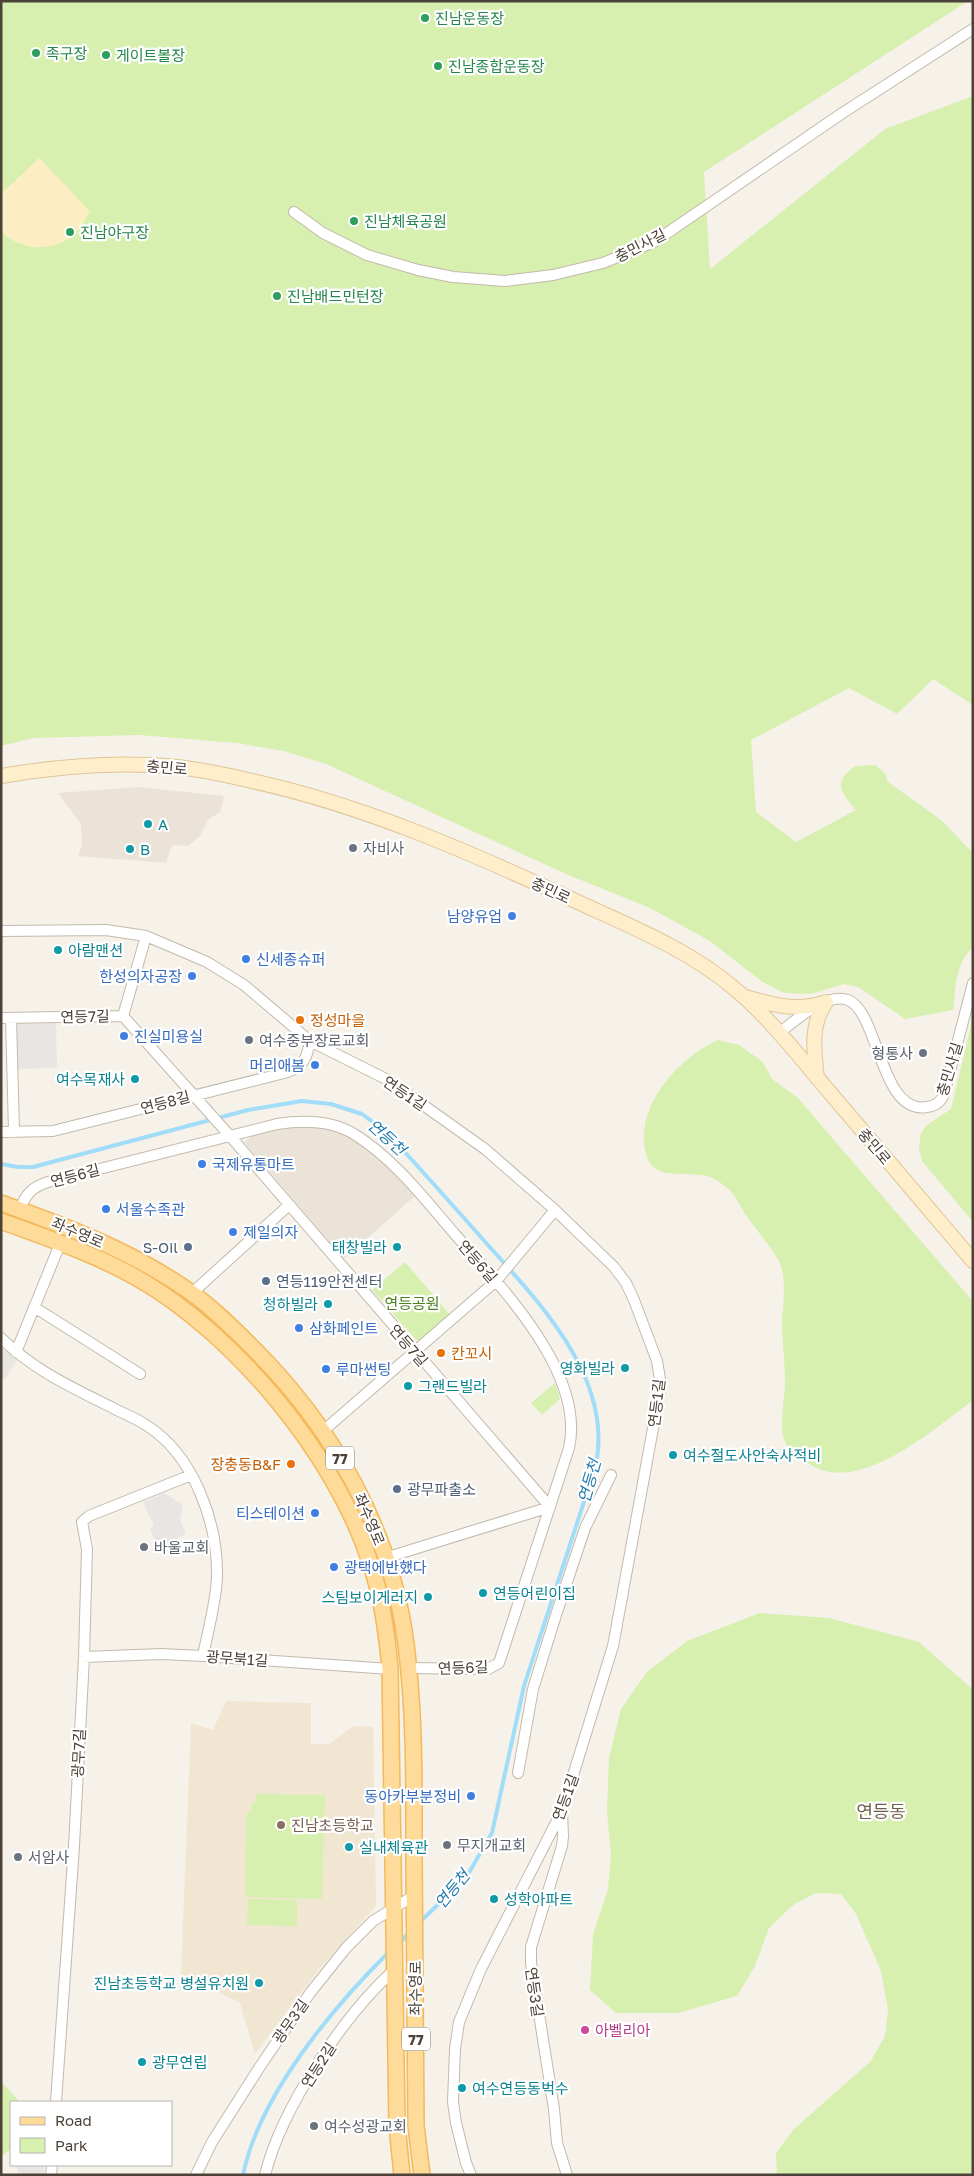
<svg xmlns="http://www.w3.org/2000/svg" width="974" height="2176" viewBox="0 0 974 2176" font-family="'Golos Text','Noto Sans KR',sans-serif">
  <rect width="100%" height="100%" fill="#f6f2ea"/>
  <!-- residential -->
  <path fill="#ebe3d7" d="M 138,787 L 224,796 L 220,812 L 209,819 L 200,836 L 188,846 L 172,845 L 166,863 L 78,856 L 82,845 L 81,824 L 58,793 Z
    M 304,1126 L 321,1127 L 353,1138 L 397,1173 L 416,1195 L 344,1259 L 244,1142 L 254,1135 L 269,1130 Z"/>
  <!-- education -->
  <path fill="#f1e6d2" d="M 226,1701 L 311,1703 L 311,1744 L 329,1744 L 353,1726 L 373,1727 L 376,1906 L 319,1969 L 255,2054 L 240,2003 L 181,1974 L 191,1723 L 213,1730 Z"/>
  <!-- green -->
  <path fill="#d7efaf" d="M 1,1 L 968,1 L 704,172 L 710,269 L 885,129 L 973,96 L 973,705 L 933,679 L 897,714 L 849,688 L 751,740 L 756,812 L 796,842 L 856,810 C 841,793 832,782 855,766 L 875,765 L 885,773 L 888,782 L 941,820 L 973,853 L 973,947 C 955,964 956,987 953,1010 L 905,1019 L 858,987 L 844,984 L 811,994 L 784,993 L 761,981 L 710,941 L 650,908 L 566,874 L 326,764 L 284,751 L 237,743 L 139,735 L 34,738 L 1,746 Z
    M 973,1017 L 973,1222 L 922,1161 L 919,1148 L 921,1133 L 927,1125 L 951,1109 Z
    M 718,1040 L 739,1045 L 763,1062 L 772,1079 L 797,1097 L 970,1298 L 973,1303 L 973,1400 C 937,1427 861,1494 813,1466 C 800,1458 786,1451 783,1435 C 780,1420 785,1397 785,1382 C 785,1362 782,1341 782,1321 C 783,1303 787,1278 779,1261 C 770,1245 756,1230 746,1215 C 740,1207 735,1193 726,1187 C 722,1184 716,1179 710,1177 C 681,1169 647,1186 644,1142 C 641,1099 681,1057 718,1040 Z
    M 405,1262 L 451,1316 L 423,1340 L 416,1340 L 372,1290 Z
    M 555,1383 L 560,1399 L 542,1415 L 531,1403 Z
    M 760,1613 L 829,1618 L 919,1642 L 970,1687 L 973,1693 L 973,2175 L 777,2175 L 776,2153 L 794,2129 L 870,2062 L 885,2036 L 888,2010 L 881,1971 L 856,1914 L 841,1894 L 816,1893 L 793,1905 L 769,1928 L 755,1966 L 737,1996 L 678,2013 L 616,2013 L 590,1990 L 593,1934 L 608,1889 L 611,1854 L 607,1812 L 609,1758 L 621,1709 L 647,1672 L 687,1641 Z
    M 256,1794 L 325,1795 L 322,1899 L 245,1897 L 247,1812 L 251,1812 L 252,1803 L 256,1802 Z
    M 248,1899 L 297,1900 L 297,1926 L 247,1925 Z
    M 1,2081 L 20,2102 L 11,2102 L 11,2149 L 1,2157 Z"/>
  <!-- sand -->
  <path fill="#fdedc3" d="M 39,158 L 90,211 C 85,219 81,228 75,234 C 55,253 19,251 1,231 L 1,194 Z"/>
  <!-- parking -->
  <path fill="#e8e5e2" d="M 56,1023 L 57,1068 L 15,1069 L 14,1024 Z
    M 1,1347 L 17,1360 L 4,1380 L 1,1378 Z
    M 164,1493 L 183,1505 L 180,1520 L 186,1534 L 158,1547 L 150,1529 L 154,1526 L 143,1502 Z
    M 20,2165 L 44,2165 L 44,2175 L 18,2175 L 17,2166 Z"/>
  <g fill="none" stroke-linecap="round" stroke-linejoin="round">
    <!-- stream -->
    <path stroke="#a1dcf9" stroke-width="4" d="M 1,1164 L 18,1167 L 33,1167 L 248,1110 L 302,1101 L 331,1104 L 362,1114 L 381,1128 L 403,1150 C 431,1181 459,1212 487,1244 C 539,1302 616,1381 595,1468 L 524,1686 L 492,1833 L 467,1876 L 419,1923
      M 400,1942 L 411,1931
      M 243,2175 C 259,2096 333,2007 389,1952"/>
    <!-- street casing -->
    <g stroke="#c3b9ab" stroke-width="12">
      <path id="street" d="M 294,212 L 323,233 L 367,255 L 418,270 L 453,277 L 505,281 L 553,275 L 603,263 L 654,242 L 841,114 L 973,29
        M 1,931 L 106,930 L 146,936 L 207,962 L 244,985 L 310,1041 L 388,1080 L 485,1149 L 555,1210 L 614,1267 L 626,1283 L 634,1300 L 657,1361 L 661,1385 L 613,1646 L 562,1811 L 481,1969 L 459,2022 L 455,2049 L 453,2102 L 456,2123 L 466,2163 L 471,2175
        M 123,1016 L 146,936
        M 1,1018 L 123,1016 L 230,1136 L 550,1507
        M 11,1018 L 14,1132
        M 778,1034 C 794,1021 827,992 848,1000 C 879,1012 880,1115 927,1107 C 935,1106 941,1102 944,1094 L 973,983
        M 1,1132 L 53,1131 L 288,1072 C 304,1066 307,1058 310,1041
        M 20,1209 C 26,1194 32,1187 48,1182 L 277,1124 C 303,1120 331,1120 354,1134 C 394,1159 423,1197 453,1232 C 499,1285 586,1372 569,1448 L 499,1663 L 488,1669 L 408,1668
        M 192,1293 L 289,1205
        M 34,1307 L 140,1374
        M 1,1338 C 35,1371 71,1387 113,1408 C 124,1414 136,1418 146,1425 C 194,1455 218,1523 217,1577 C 216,1603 208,1630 203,1656
        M 16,1352 L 60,1244
        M 323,1431 L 496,1281 L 555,1210
        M 385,1558 L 550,1507
        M 84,1657 L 161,1654 L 203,1656 L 390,1669
        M 518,1773 L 533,1689 L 556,1615 L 585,1528 L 611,1475
        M 562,1812 L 563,1836 L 562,1846 L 531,1947 L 531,1963 L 554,2109 L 557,2143 L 567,2175
        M 56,2102 L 74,1846 L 84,1657 L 87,1549 L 82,1522 L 89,1516 L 191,1475
        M 51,2175 L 52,2165
        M 196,2175 L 212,2142 L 259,2068 L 310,1993 L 346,1948 L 373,1921 L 415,1895
        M 265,2175 C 282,2107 344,2015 395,1969"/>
    </g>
    <!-- secondary casing -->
    <g stroke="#dfc697" stroke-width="16">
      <path id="secondary" d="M 1,776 C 47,768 103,763 150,765 C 185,766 219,773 252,781 C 362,805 467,851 569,898 C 625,924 687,948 735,989 C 771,1019 801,1059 832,1095 C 879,1150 926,1206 973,1261
        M 745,997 C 774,1005 797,1012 826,1002
        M 817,1078 C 814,1051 810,1025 826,1002"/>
    </g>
    <!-- primary casing -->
    <g stroke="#f2b95d" stroke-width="18">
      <path id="primary" d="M 1,1203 C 68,1227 135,1252 193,1294 C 214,1309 233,1328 251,1346 C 333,1427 391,1530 406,1644 C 415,1715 414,1786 414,1857 C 415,1947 416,2037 416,2126 L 422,2175
        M 1,1221 C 47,1238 95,1254 137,1278 C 235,1334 335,1454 370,1562 C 382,1597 387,1633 390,1669 L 397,2125 L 402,2175"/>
    </g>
    <!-- street -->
    <use href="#street" stroke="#fff" stroke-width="10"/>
    <!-- secondary -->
    <use href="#secondary" stroke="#ffeecb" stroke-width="14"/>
    <!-- primary -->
    <use href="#primary" stroke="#ffdb9a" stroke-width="15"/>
  </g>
  <!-- markers -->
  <g fill="#2e9e5b" stroke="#fff" stroke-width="2">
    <circle cx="425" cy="18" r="5"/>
    <circle cx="36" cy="53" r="5"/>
    <circle cx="106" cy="55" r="5"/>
    <circle cx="438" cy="66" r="5"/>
    <circle cx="354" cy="221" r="5"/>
    <circle cx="70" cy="232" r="5"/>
    <circle cx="277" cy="296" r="5"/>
  </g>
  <g fill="#0f9aa8" stroke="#fff" stroke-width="2">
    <circle cx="148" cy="824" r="5"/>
    <circle cx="130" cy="849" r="5"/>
    <circle cx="58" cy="950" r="5"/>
    <circle cx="135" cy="1079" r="5"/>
    <circle cx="397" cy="1247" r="5"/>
    <circle cx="328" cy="1304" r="5"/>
    <circle cx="625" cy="1368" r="5"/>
    <circle cx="408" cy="1386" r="5"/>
    <circle cx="673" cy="1455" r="5"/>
    <circle cx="483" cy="1593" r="5"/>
    <circle cx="428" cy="1597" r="5"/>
    <circle cx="349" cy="1847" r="5"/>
    <circle cx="494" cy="1899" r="5"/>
    <circle cx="259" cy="1983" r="5"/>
    <circle cx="142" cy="2062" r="5"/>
    <circle cx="462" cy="2088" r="5"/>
  </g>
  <g fill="#6b7280" stroke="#fff" stroke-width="2">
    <circle cx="353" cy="848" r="5"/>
    <circle cx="249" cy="1040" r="5"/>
    <circle cx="923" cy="1053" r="5"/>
    <circle cx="144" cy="1547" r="5"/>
    <circle cx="447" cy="1845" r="5"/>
    <circle cx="18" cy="1857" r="5"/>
    <circle cx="314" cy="2126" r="5"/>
  </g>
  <g fill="#3f7fe0" stroke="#fff" stroke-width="2">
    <circle cx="512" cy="916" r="5"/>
    <circle cx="246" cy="959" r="5"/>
    <circle cx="192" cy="976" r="5"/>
    <circle cx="124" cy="1036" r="5"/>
    <circle cx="315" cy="1065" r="5"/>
    <circle cx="202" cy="1164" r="5"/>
    <circle cx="106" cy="1209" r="5"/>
    <circle cx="233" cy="1232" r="5"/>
    <circle cx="299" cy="1328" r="5"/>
    <circle cx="326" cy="1369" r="5"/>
    <circle cx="315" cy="1513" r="5"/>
    <circle cx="334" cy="1567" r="5"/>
    <circle cx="471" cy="1796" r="5"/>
  </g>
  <g fill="#e8710a" stroke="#fff" stroke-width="2">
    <circle cx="300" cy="1020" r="5"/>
    <circle cx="441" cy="1353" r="5"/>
    <circle cx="291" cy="1464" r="5"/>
  </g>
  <g fill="#5c6f8a" stroke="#fff" stroke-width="2">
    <circle cx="188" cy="1247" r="5"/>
    <circle cx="266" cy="1281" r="5"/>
    <circle cx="397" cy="1489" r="5"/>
  </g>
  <circle fill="#8d6e63" stroke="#fff" stroke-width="2" cx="281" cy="1825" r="5"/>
  <circle fill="#d1479c" stroke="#fff" stroke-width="2" cx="585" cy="2030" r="5"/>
  <g text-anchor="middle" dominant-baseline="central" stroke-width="4.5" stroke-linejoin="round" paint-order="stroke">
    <!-- shield labels -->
    <g fill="#fff" stroke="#827b73" stroke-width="1">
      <rect x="326" y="1446.5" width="28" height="23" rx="4"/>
      <rect x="402" y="2027.5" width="28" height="23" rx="4"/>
    </g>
    <g font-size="14" font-weight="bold" fill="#4c4237">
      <text x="340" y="1458">77</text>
      <text x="416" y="2039">77</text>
    </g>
    <!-- leisure labels -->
    <g font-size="15" fill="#27864d" stroke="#fff" text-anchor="start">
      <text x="435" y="18">진남운동장</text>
      <text x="46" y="53">족구장</text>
      <text x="116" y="55">게이트볼장</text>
      <text x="448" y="66">진남종합운동장</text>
      <text x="364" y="221">진남체육공원</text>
      <text x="80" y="232">진남야구장</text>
      <text x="287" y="296">진남배드민턴장</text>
    </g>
    <!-- street labels -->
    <g font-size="15" fill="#4c4237" stroke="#fff">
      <text transform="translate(640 245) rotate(-27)">충민사길</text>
      <text transform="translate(167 767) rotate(5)">충민로</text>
      <text transform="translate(551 890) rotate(25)">충민로</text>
      <text transform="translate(85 1016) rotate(-1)">연등7길</text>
      <text transform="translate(949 1069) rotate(-73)">충민사길</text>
      <text transform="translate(405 1093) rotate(34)">연등1길</text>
      <text transform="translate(165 1102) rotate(-15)">연등8길</text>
      <text transform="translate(875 1146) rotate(50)">충민로</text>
      <text transform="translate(75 1175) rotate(-15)">연등6길</text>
      <text transform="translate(78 1232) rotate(23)">좌수영로</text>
      <text transform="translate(478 1261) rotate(49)">연등6길</text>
      <text transform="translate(409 1345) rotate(49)">연등7길</text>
      <text transform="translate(656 1403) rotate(-83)">연등1길</text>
      <text transform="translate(370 1519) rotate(67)">좌수영로</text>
      <text transform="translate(237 1658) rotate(4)">광무북1길</text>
      <text transform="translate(463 1667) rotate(-2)">연등6길</text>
      <text transform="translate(78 1753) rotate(-87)">광무7길</text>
      <text transform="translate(565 1797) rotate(-70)">연등1길</text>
      <text transform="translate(415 1988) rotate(-90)">좌수영로</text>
      <text transform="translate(535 1992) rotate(82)">연등3길</text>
      <text transform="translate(290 2021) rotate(-55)">광무3길</text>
      <text transform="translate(318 2065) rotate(-57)">연등2길</text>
    </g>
    <!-- culture labels -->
    <g font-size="15" fill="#0d838f" stroke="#fff" text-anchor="start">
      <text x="158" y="824">A</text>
      <text x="140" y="849">B</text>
      <text x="68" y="950">아람맨션</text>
      <text x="125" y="1079" text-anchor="end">여수목재사</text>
      <text x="387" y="1247" text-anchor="end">태창빌라</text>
      <text x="318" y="1304" text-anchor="end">청하빌라</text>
      <text x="615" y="1368" text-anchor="end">영화빌라</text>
      <text x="418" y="1386">그랜드빌라</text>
      <text x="683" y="1455">여수절도사안숙사적비</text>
      <text x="493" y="1593">연등어린이집</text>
      <text x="418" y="1597" text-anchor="end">스팀보이게러지</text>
      <text x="359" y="1847">실내체육관</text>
      <text x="504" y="1899">성학아파트</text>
      <text x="249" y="1983" text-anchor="end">진남초등학교 병설유치원</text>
      <text x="152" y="2062">광무연립</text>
      <text x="472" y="2088">여수연등동벅수</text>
    </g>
    <!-- worship labels -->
    <g font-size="15" fill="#5b616d" stroke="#fff" text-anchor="start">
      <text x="363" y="848">자비사</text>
      <text x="259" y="1040">여수중부장로교회</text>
      <text x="913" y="1053" text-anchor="end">형통사</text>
      <text x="154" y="1547">바울교회</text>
      <text x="457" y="1845">무지개교회</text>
      <text x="28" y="1857">서암사</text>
      <text x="324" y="2126">여수성광교회</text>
    </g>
    <!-- shop labels -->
    <g font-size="15" fill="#366cbe" stroke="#fff" text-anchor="start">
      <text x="502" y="916" text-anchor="end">남양유업</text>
      <text x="256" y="959">신세종슈퍼</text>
      <text x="182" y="976" text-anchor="end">한성의자공장</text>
      <text x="134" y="1036">진실미용실</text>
      <text x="305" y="1065" text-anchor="end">머리애봄</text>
      <text x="212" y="1164">국제유통마트</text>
      <text x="116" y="1209">서울수족관</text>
      <text x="243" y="1232">제일의자</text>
      <text x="309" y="1328">삼화페인트</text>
      <text x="336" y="1369">루마썬팅</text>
      <text x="305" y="1513" text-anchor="end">티스테이션</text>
      <text x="344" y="1567">광택에반했다</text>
      <text x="461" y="1796" text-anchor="end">동아카부분정비</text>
    </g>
    <!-- food labels -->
    <g font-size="15" fill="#c56008" stroke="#fff" text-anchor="start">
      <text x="310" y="1020">정성마을</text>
      <text x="451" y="1353">칸꼬시</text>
      <text x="281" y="1464" text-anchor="end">장충동B&amp;F</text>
    </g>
    <!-- service labels -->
    <g font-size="15" fill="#4e5e75" stroke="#fff" text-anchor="start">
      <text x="178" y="1247" text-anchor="end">S-Oil</text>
      <text x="276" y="1281">연등119안전센터</text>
      <text x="407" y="1489">광무파출소</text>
    </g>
    <!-- park labels -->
    <g font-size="15" fill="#4c8021" stroke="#fff">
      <text x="412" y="1303">연등공원</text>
    </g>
    <!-- education labels -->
    <g font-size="15" fill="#785e54" stroke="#fff" text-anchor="start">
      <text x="291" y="1825">진남초등학교</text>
    </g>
    <!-- hotel labels -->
    <g font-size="15" fill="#b23c85" stroke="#fff" text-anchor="start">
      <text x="595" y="2030">아벨리아</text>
    </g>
    <!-- water labels -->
    <g font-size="16" font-style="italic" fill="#1f7aab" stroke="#fff">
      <text transform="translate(387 1137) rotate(42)">연등천</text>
      <text transform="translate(589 1481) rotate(-74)">연등천</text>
      <text transform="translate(452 1889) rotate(-50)">연등천</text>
    </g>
    <!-- quarter labels -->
    <g font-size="18" fill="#705f4d" stroke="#fff">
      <text x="881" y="1811">연등동</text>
    </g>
  </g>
  <!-- border -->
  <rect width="974" height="2176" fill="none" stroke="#4c4237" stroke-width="5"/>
  <!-- legend -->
  <rect x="10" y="2101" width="162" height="65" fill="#ffffff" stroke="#b7b3af"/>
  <rect x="20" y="2117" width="25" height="8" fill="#ffdb9a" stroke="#b7b3af"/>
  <text x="55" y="2126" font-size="15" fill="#4c4237">Road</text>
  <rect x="20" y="2138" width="25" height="15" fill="#d7efaf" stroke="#b7b3af"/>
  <text x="55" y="2151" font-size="15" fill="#4c4237">Park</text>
</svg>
